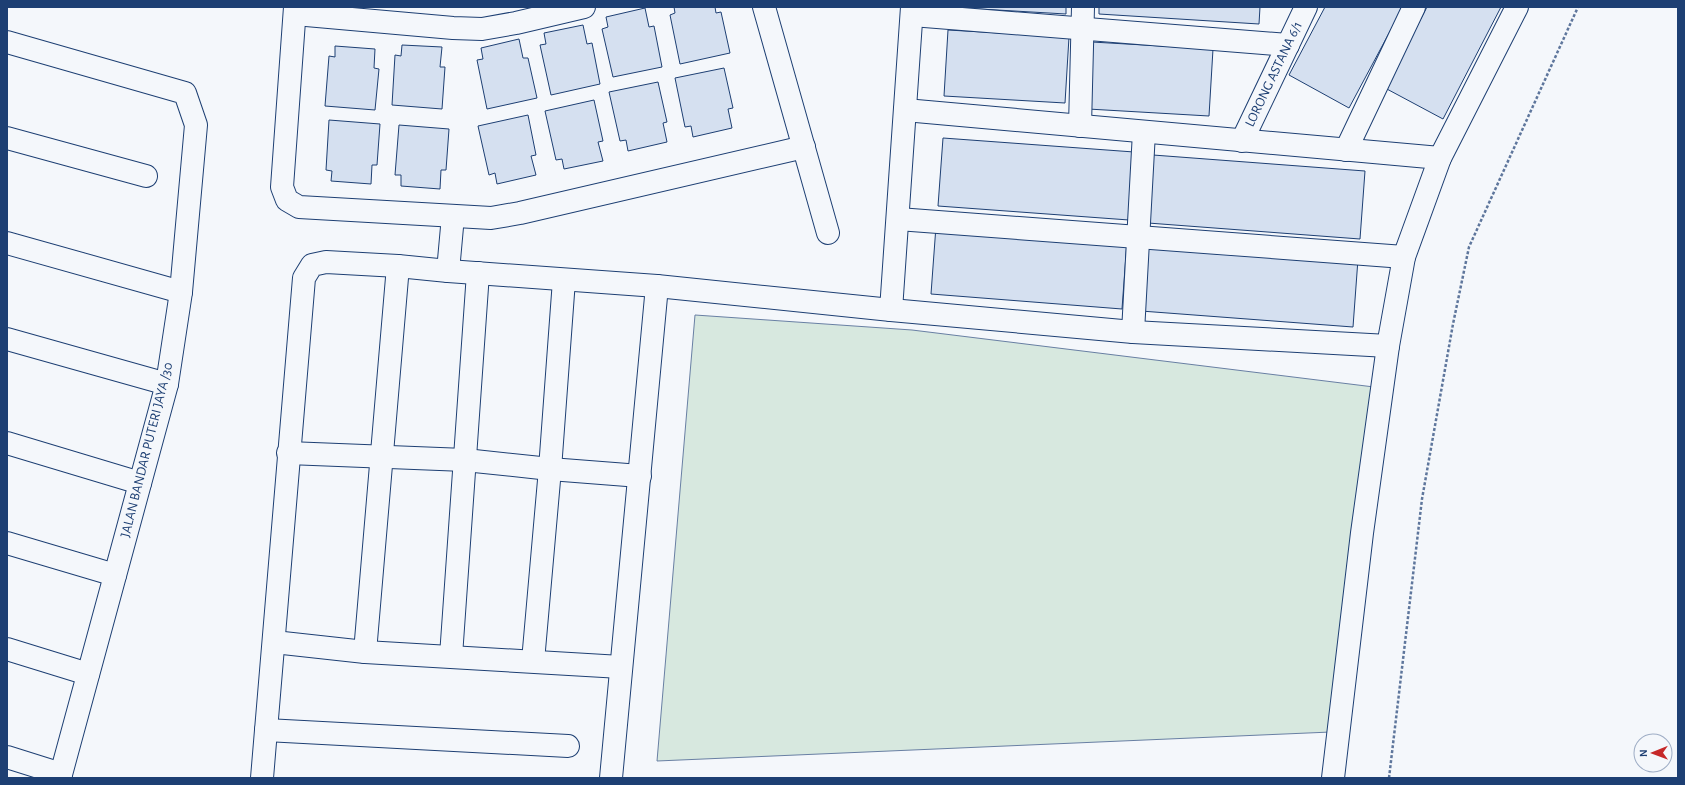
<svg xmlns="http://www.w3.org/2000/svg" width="1685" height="785" viewBox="0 0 1685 785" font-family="'Alegreya Sans',sans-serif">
  <rect width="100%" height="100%" fill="#f4f7fb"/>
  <!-- green -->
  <path fill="#d7e8df" stroke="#687fa3" d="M 695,315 L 912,330 L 1374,387 L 1331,732 L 657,761 Z"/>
  <!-- building -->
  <path fill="#d5e0f0" stroke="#1d3f73" d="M 674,7 L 715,7 L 716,13 L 721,12 L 730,53 L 680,64 L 670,15 L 675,13 Z
    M 945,7 L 1066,7 L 1066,14 Z
    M 1099,7 L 1260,7 L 1259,24 L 1099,14 Z
    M 1325,7 L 1403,7 L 1349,108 L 1289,75 Z
    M 1427,7 L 1501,7 L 1443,119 L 1385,88 Z
    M 645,8 L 649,27 L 654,26 L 662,67 L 613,77 L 602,29 L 608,27 L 606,17 Z
    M 583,25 L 587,44 L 592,43 L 600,84 L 551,95 L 540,45 L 546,44 L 544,33 Z
    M 948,30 L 1069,37 L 1065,103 L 944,96 Z
    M 519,39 L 523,58 L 528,58 L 537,98 L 487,109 L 477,60 L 483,59 L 481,48 Z
    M 1092,42 L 1213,49 L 1209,116 L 1088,109 Z
    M 402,45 L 442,47 L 440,67 L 445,67 L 442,109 L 392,105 L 395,55 L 401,56 Z
    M 335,46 L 375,49 L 374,68 L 379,69 L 375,110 L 325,106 L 329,56 L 335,57 Z
    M 724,68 L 733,108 L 728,109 L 732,128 L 693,137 L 691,126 L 685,127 L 675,78 Z
    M 658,82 L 667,122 L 663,123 L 667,142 L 628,151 L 626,140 L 620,141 L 609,92 Z
    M 594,100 L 603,141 L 598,142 L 603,161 L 564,169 L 562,159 L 556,160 L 545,111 Z
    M 528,115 L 536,155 L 531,156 L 536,175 L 497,184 L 495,173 L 489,175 L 478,126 Z
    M 329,120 L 380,124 L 377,165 L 372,165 L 371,184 L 331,181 L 332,171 L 326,170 Z
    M 399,125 L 449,129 L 446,170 L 441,170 L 440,189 L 401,186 L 401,175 L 395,175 Z
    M 943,138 L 1134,152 L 1129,220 L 938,206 Z
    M 1153,155 L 1365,171 L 1360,239 L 1148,223 Z
    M 936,226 L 1127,241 L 1122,309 L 931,294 Z
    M 1146,243 L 1358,259 L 1353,327 L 1141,311 Z"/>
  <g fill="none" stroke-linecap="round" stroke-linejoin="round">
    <!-- minor casing -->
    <g stroke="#1d3f73" stroke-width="24">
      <g id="minor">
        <path d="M 295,7 L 282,187 L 287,200 L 299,207 L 491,218 L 520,213 L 804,147"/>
        <path d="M 764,7 L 828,233"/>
        <path d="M 295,14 L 453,28 L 482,29 L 516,23 L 584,7"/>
        <path d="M 912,15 L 1288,45"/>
        <path d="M 7,42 L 185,93 L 196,125 L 181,292 L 167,384 L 60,778"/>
        <path d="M 905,110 L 1440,158"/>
        <path d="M 1080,126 L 1083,7"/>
        <path d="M 7,138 L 146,176"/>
        <path id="s1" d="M 1242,141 L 1306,7"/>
        <path d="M 1346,150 L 1414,7"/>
        <path d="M 898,219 L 1404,257"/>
        <path d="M 7,243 L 181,292"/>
        <path d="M 448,271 L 453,216"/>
        <path d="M 891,310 L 912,7"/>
        <path d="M 1133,332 L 1144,132"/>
        <path d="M 7,339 L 167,384"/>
        <path d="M 7,443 L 140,483"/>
        <path d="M 288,453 L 465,460 L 550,469 L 640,476"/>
        <path d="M 7,543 L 115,575"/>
        <path d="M 274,642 L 365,652 L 621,667"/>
        <path d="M 7,649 L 88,674"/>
        <path d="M 365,652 L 398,266"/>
        <path d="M 451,656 L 478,273"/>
        <path d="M 533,661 L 550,469 L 564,280"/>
        <path d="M 266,730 L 568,746"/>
        <path d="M 7,757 L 61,774"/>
        <path d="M 262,778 L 304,278 L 312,265 L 326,262 L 398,266 L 448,271 L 657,286 L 891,310 L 1133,332 L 1388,346"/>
        <path d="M 611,778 L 657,286"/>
        <path d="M 1333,778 L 1362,533 L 1388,346 L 1404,257 L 1440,158 L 1517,7"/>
      </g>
    </g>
    <!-- path -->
    <path stroke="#5e769c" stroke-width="2.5" stroke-dasharray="3 2" stroke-linecap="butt" d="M 1389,778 L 1422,499 L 1453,324 L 1469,247 L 1578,7"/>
    <!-- minor -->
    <use href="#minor" stroke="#f4f7fb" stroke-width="22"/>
  </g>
  <g text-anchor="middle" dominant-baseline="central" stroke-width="3" stroke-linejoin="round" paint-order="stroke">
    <!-- street labels -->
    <g font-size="14" fill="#1d3f73" stroke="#f4f7fb">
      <text stroke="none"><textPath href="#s1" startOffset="74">LORONG ASTANA 6/1</textPath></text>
      <text transform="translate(147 450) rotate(-76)">JALAN BANDAR PUTERI JAYA /30</text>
    </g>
  </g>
  <!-- border -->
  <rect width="1685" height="785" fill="none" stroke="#1d3f73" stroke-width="16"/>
  <!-- north arrow -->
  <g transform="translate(1653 753) rotate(269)"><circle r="19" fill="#f4f7fb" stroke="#9eadc5"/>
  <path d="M0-3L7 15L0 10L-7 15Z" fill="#c62828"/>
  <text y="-6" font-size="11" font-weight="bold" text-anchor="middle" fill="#1d3f73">N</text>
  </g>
</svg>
